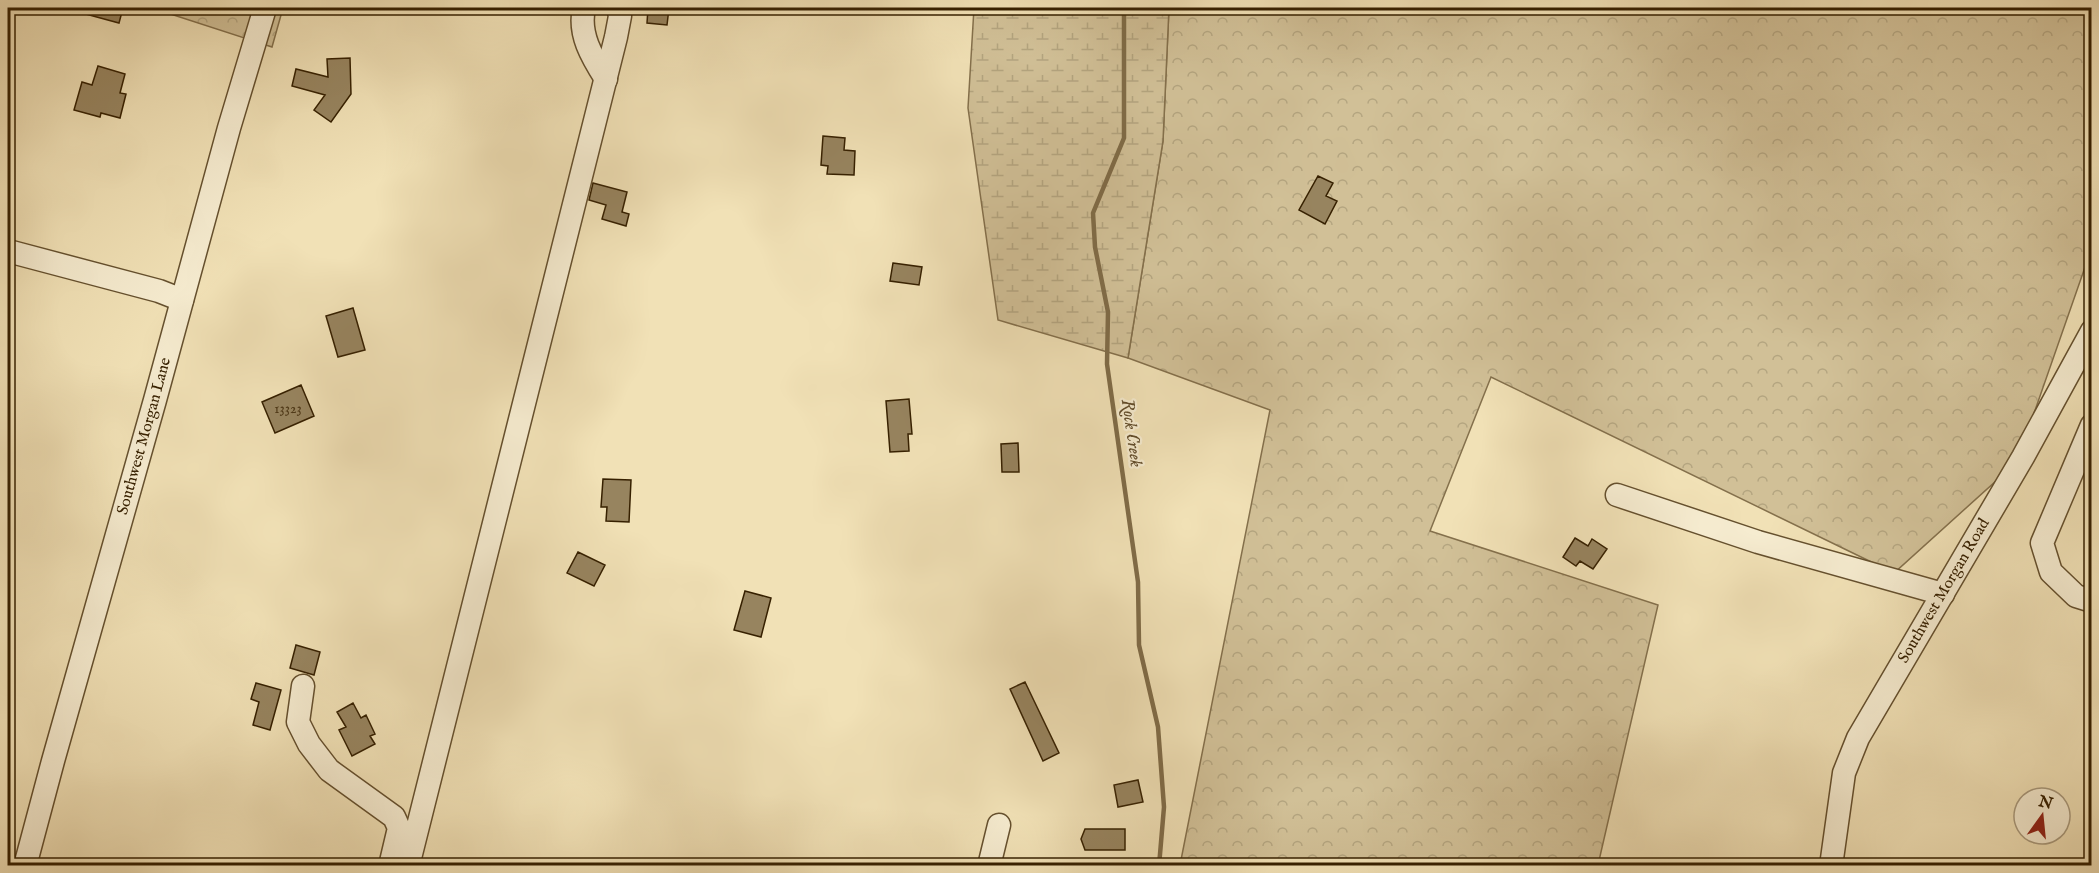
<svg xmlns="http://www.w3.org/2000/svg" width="2099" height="873" viewBox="0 0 2099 873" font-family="'IM FELL English',serif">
  <defs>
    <pattern id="forest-crowns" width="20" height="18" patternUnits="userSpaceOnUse" patternTransform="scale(1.5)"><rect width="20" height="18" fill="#d1c097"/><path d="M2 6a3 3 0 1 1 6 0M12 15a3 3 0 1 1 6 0" fill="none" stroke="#b4a580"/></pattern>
    <pattern id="wetland-marsh" width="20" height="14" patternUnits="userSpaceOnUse" patternTransform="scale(1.5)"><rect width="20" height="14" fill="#d1c097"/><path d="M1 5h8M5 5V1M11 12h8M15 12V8" fill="none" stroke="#b4a580"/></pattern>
  </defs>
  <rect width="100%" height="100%" fill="#f1e1b6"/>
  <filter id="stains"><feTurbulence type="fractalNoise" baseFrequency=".00333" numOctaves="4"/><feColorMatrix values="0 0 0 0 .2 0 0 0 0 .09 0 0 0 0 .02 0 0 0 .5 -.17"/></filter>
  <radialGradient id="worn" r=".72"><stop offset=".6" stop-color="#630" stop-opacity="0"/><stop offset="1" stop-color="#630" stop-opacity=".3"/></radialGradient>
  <!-- forest -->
  <path fill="url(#forest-crowns)" stroke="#84704c" stroke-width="1.5" d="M 152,8 L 283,8 L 272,47 Z
    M 1169,8 L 2091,8 L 2091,250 L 2017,462 L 1894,573 L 1491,377 L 1430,531 L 1658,605 L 1598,865 L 1180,865 L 1270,410 L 1128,358 L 1163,141 Z"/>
  <!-- wetland -->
  <path fill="url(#wetland-marsh)" stroke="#84704c" stroke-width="1.5" d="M 974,8 L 1169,8 L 1163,141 L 1128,358 L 998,320 L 968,108 Z"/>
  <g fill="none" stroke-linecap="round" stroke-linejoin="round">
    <!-- stream -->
    <path stroke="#806c48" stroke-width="4.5" d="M 1124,8 L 1124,138 L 1093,213 L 1095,247 L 1108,312 L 1107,364 L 1138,582 L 1139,645 L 1158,727 L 1164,807 L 1159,866"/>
  </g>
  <!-- building -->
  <path fill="#97845f" stroke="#362000" stroke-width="1.5" d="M 78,8 L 123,8 L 119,23 L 78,12 Z
    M 648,8 L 669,8 L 667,25 L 647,23 Z
    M 350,58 L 351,94 L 331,122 L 314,110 L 325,95 L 292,86 L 296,69 L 328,77 L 327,59 Z
    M 98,66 L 125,74 L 120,93 L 126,94 L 120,118 L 101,113 L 100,117 L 74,110 L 82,82 L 92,85 Z
    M 823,136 L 845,138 L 844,150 L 855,151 L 854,175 L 827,174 L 828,166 L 821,165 Z
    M 1318,176 L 1333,183 L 1326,196 L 1337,201 L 1325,224 L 1299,210 Z
    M 593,183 L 627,192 L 622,212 L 629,214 L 626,226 L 602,219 L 606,205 L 589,200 Z
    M 893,263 L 922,267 L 919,285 L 890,281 Z
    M 353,308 L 365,350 L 338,357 L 326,316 Z
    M 301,385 L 314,416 L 275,433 L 262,402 Z
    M 909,399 L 912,434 L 908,434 L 909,451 L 890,452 L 886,401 Z
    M 1018,443 L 1019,472 L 1002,472 L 1001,444 Z
    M 603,479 L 631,480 L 629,522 L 606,521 L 607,507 L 601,507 Z
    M 1575,538 L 1588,546 L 1592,539 L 1607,549 L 1593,569 L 1580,561 L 1576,566 L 1563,557 Z
    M 578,552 L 605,565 L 594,586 L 567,573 Z
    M 745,591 L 771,598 L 761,637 L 734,630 Z
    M 296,645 L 320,652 L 314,675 L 290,668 Z
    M 1025,682 L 1059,753 L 1043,761 L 1010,689 Z
    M 256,683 L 281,690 L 270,730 L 253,725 L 259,702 L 251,699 Z
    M 353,703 L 361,718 L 366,715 L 375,734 L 370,736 L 375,744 L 352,756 L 339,730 L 346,727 L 337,712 Z
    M 1138,780 L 1143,802 L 1118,807 L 1114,785 Z
    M 1085,829 L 1125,829 L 1125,850 L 1085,850 L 1081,839 Z"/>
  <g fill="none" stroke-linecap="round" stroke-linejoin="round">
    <!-- minor casing -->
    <g stroke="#65502e" stroke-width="25">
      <g id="minor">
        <path d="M 584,8 C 578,34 592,57 606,79"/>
        <path d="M 8,251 L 159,291 L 182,300"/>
        <path d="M 2092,425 L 2042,543 L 2051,572 L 2076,596 L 2092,601"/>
        <path d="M 1617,495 L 1758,542 L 1943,594"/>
        <path d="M 303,686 L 298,722 L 309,744 L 329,770 L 394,817 L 399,828 L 390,866"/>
        <path id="s1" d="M 25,866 L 53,761 L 155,400 L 229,128 L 265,8"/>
        <path d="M 408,866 L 616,37 L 620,16 L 618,8"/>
        <path d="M 989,866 L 999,825"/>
        <path id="s2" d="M 1831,866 L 1844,773 L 1858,738 L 2023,457 L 2092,331"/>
      </g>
    </g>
    <!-- minor -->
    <use href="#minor" stroke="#f6ecd0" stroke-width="22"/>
  </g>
  <g text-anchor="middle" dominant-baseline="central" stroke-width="4.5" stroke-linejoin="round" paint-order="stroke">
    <!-- number labels -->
    <g font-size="14" fill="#4e3918">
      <text x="288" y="409">13323</text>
    </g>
    <!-- street labels -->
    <g font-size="16" fill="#362000" stroke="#f6ecd0">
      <text stroke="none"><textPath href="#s1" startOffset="446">Southwest Morgan Lane</textPath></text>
      <text stroke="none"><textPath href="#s2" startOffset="302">Southwest Morgan Road</textPath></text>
    </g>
    <!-- water labels -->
    <g font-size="18" font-style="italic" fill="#614c2a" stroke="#f6ecd0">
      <text transform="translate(1131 433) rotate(82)">Rock Creek</text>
    </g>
  </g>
  <!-- margin -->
  <rect width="2099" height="873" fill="none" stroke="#f1e1b6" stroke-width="30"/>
  <rect x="9" y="9" width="2081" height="855" fill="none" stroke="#362000" stroke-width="3"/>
  <rect x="15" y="15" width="2069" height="843" fill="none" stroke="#362000" stroke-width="1.5"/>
  <!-- north arrow -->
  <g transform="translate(2042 816) rotate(15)"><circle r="28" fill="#f6ecd0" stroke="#a99a7d" stroke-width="1.5"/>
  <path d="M0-4.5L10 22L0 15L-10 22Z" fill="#8f2418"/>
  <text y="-9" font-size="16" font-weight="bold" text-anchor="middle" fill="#362000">N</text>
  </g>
  <rect width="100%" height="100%" filter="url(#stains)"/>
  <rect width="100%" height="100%" fill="url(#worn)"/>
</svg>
